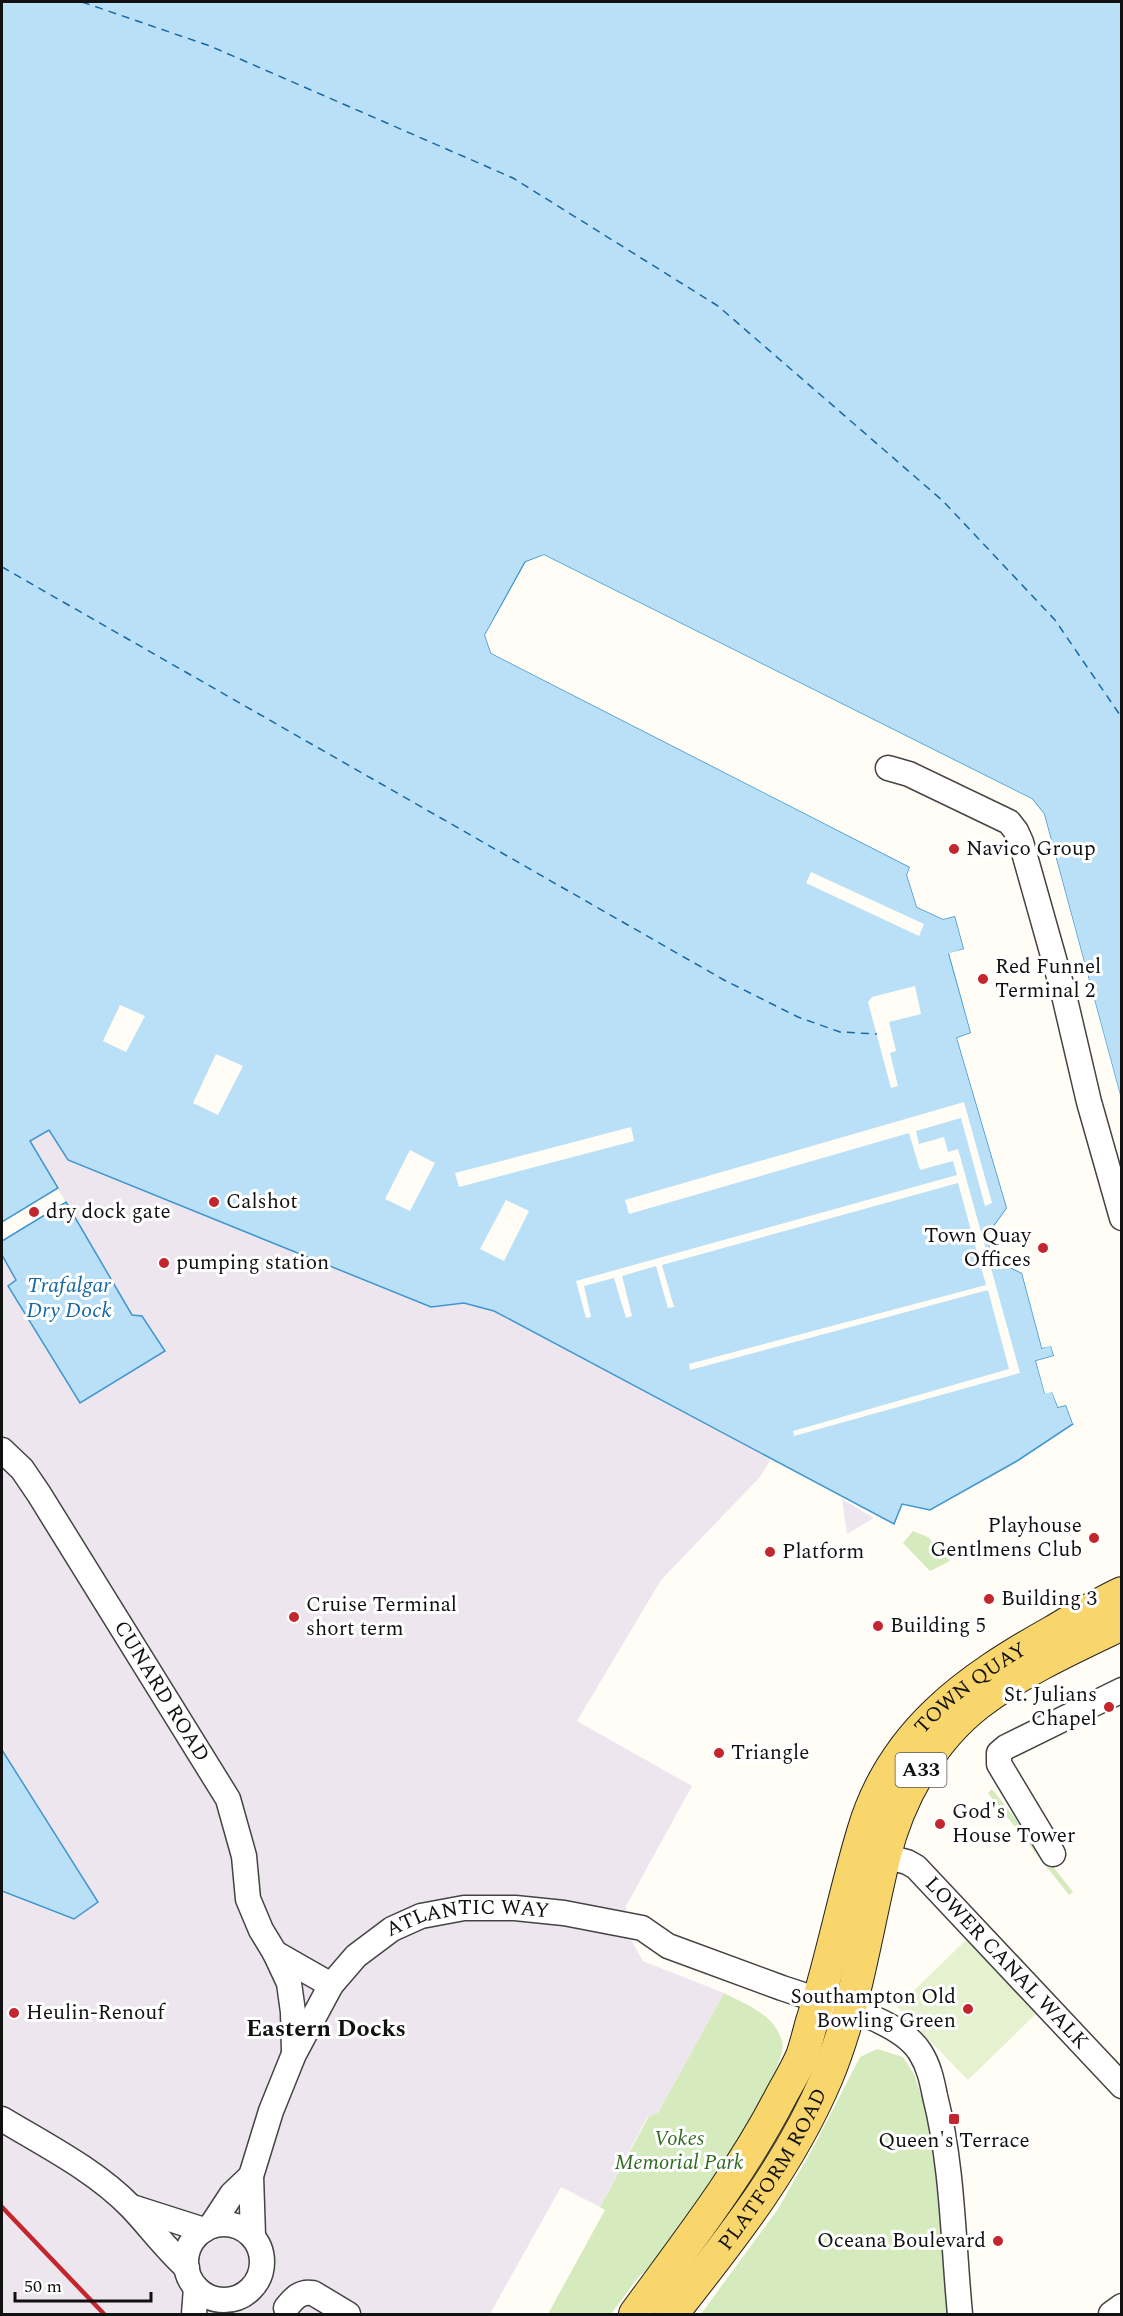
<svg xmlns="http://www.w3.org/2000/svg" width="1123" height="2316" viewBox="0 0 1123 2316" font-family="Spectral,serif">
  <rect width="100%" height="100%" fill="#fffdf5"/>
  <!-- industrial -->
  <path fill="#eee6ef" d="M 49,1130 L 68,1160 L 431,1307 L 464,1303 L 494,1311 L 772,1457 L 760,1477 L 661,1580 L 577,1721 L 692,1786 L 626,1906 L 630,1938 L 643,1961 L 724,1993 L 658,2113 L 648,2116 L 600,2207 L 561,2187 L 490,2314 L 2,2314 L 2,1891 L 74,1919 L 98,1902 L 2,1750 L 2,1255 L 17,1280 L 8,1286 L 80,1403 L 142,1316 L 132,1315 L 30,1141 Z
    M 842,1499 L 874,1518 L 847,1534 Z"/>
  <!-- green -->
  <path fill="#d5ebbd" d="M 913,1531 L 928,1537 L 950,1561 L 930,1571 L 903,1543 Z
    M 992,1789 L 1073,1892 L 1069,1895 L 988,1793 Z
    M 724,1993 C 747,2005 774,2014 782,2041 C 792,2071 674,2235 652,2268 L 640,2275 L 611,2314 L 548,2314 L 605,2210 L 600,2207 L 649,2116 L 658,2113 Z
    M 877,2049 L 903,2057 L 914,2074 L 930,2122 L 949,2314 L 701,2314 L 778,2209 L 815,2144 L 860,2057 Z"/>
  <!-- pitch -->
  <path fill="#e6f2cf" d="M 968,1938 L 1039,2011 L 968,2080 L 897,2007 Z"/>
  <!-- water -->
  <path fill="#b9e0f7" stroke="#3f96cf" stroke-width="1.5" d="M 2,2 L 1121,2 L 1121,1099 L 1044,814 L 1032,799 L 544,555 L 525,562 L 485,635 L 491,653 L 910,867 L 907,875 L 917,907 L 943,919 L 955,916 L 964,949 L 949,954 L 971,1033 L 957,1038 L 1007,1208 L 987,1236 L 993,1259 L 1022,1273 L 1042,1348 L 1051,1345 L 1054,1356 L 1036,1361 L 1045,1393 L 1052,1391 L 1058,1407 L 1066,1405 L 1073,1424 L 1017,1461 L 930,1510 L 902,1504 L 894,1524 L 494,1311 L 464,1303 L 431,1307 L 68,1160 L 49,1130 L 30,1141 L 58,1188 L 2,1222 Z
    M 66,1202 L 132,1315 L 142,1316 L 165,1351 L 80,1403 L 8,1286 L 16,1280 L 2,1255 L 2,1241 Z
    M 2,1750 L 98,1902 L 74,1919 L 2,1891 Z"/>
  <!-- pier -->
  <path fill="#fffdf5" d="M 544,555 L 1032,799 L 1044,814 L 1122,1102 L 1119,1100 L 1041,815 L 1030,801 L 544,559 L 528,564 L 488,635 L 494,651 L 912,865 L 913,868 L 910,875 L 919,905 L 943,916 L 955,913 L 958,914 L 967,949 L 952,955 L 974,1033 L 972,1036 L 961,1040 L 1010,1208 L 991,1237 L 996,1257 L 1024,1272 L 1044,1344 L 1053,1343 L 1057,1355 L 1055,1359 L 1040,1363 L 1047,1390 L 1055,1389 L 1060,1404 L 1068,1403 L 1076,1423 L 1073,1424 L 1066,1405 L 1058,1407 L 1052,1392 L 1045,1394 L 1036,1361 L 1054,1356 L 1051,1346 L 1042,1348 L 1022,1273 L 993,1259 L 987,1236 L 1007,1208 L 957,1038 L 971,1033 L 949,953 L 964,949 L 955,916 L 943,919 L 917,907 L 907,875 L 910,867 L 491,653 L 485,635 L 526,562 Z
    M 811,872 L 924,924 L 919,936 L 806,883 Z
    M 915,986 L 921,1014 L 889,1022 L 896,1051 L 890,1053 L 898,1086 L 891,1088 L 868,1002 L 872,997 Z
    M 120,1005 L 145,1016 L 126,1052 L 103,1041 Z
    M 216,1054 L 243,1066 L 218,1115 L 193,1103 Z
    M 964,1102 L 992,1203 L 985,1206 L 961,1118 L 916,1131 L 919,1144 L 944,1137 L 948,1152 L 958,1149 L 1020,1373 L 794,1436 L 793,1431 L 1009,1369 L 988,1290 L 690,1370 L 689,1364 L 986,1285 L 958,1183 L 662,1265 L 674,1307 L 668,1308 L 656,1266 L 622,1276 L 632,1316 L 626,1318 L 614,1278 L 584,1286 L 591,1317 L 586,1318 L 576,1281 L 957,1175 L 953,1161 L 920,1170 L 909,1133 L 629,1214 L 625,1200 Z
    M 631,1127 L 634,1141 L 459,1187 L 455,1173 Z
    M 410,1150 L 435,1163 L 410,1211 L 385,1199 Z
    M 506,1200 L 529,1211 L 504,1261 L 480,1249 Z"/>
  <g fill="none" stroke-linecap="round" stroke-linejoin="round">
    <!-- ferry -->
    <path stroke="#1768a6" stroke-width="1.5" stroke-dasharray="8 6" stroke-linecap="butt" d="M 82,2 L 210,46 L 513,178 L 718,306 L 943,501 L 1055,620 L 1122,718
      M 2,567 L 724,980 L 798,1017 L 840,1032 L 877,1034"/>
    <!-- minor casing -->
    <g stroke="#444" stroke-width="27">
      <g id="minor">
        <path d="M 888,768 L 909,774 L 1009,822 L 1016,831 L 1021,842 L 1063,991 L 1089,1102 L 1122,1218"/>
        <path id="s1" d="M 2,1450 L 22,1469 L 39,1494 L 228,1799 L 244,1856 L 248,1899 L 261,1930 L 275,1953 L 289,1983 L 293,2012 L 294,2051"/>
        <path d="M 1053,1854 L 999,1764 L 999,1753 L 1006,1747 L 1122,1690"/>
        <path id="s2" d="M 884,1856 L 907,1862 L 916,1867 L 1122,2086"/>
        <path d="M 275,1953 L 331,1985"/>
        <path d="M 2,2119 C 45,2145 95,2170 131,2207 C 150,2227 166,2249 187,2268"/>
        <path d="M 132,2207 L 204,2230"/>
        <circle cx="224" cy="2262" r="38"/>
        <path d="M 211,2226 L 232,2194 L 251,2176"/>
        <path id="s3" d="M 253,2236 L 251,2176 L 271,2111 L 294,2054 L 331,1985 L 356,1956 L 392,1929 L 421,1916 L 464,1908 L 515,1908 L 564,1913 L 642,1928 L 668,1946 L 782,1988 L 873,2018 C 891,2026 910,2036 920,2052 C 929,2066 932,2081 935,2096 C 953,2167 953,2242 960,2314"/>
        <path d="M 286,2308 C 294,2298 300,2291 313,2293 L 348,2314"/>
        <path d="M 194,2314 L 196,2288"/>
        <path d="M 1111,2314 L 1122,2306"/>
      </g>
    </g>
    <!-- major casing -->
    <g stroke="#222" stroke-width="34">
      <g id="major">
        <path id="s4" d="M 635,2314 C 686,2244 741,2174 781,2096 C 788,2083 796,2070 802,2056 C 807,2042 810,2026 815,2012 C 833,1953 845,1892 863,1832 C 892,1732 968,1679 1054,1631 C 1076,1618 1098,1604 1122,1593"/>
        <path id="s5" d="M 672,2314 C 731,2239 789,2167 827,2077 C 856,2007 866,1931 884,1858 C 898,1799 931,1740 979,1703 C 1021,1671 1074,1647 1122,1624"/>
      </g>
    </g>
    <!-- minor -->
    <use href="#minor" stroke="#fff" stroke-width="24"/>
    <!-- major -->
    <use href="#major" stroke="#f9d66b" stroke-width="32"/>
    <!-- rail -->
    <path stroke="#c4262e" stroke-width="4.5" d="M 2,2207 L 104,2314"/>
  </g>
  <!-- markers -->
  <g fill="#c4262e" stroke="#fff" stroke-width="2">
    <circle cx="954" cy="849" r="6"/>
    <circle cx="983" cy="979" r="6"/>
    <circle cx="214" cy="1202" r="6"/>
    <circle cx="34" cy="1212" r="6"/>
    <circle cx="1043" cy="1248" r="6"/>
    <circle cx="164" cy="1263" r="6"/>
    <circle cx="1094" cy="1538" r="6"/>
    <circle cx="770" cy="1552" r="6"/>
    <circle cx="989" cy="1599" r="6"/>
    <circle cx="294" cy="1617" r="6"/>
    <circle cx="878" cy="1626" r="6"/>
    <circle cx="1109" cy="1707" r="6"/>
    <circle cx="719" cy="1753" r="6"/>
    <circle cx="940" cy="1824" r="6"/>
    <circle cx="968" cy="2009" r="6"/>
    <circle cx="14" cy="2013" r="6"/>
    <rect x="948" y="2113" width="12" height="12" rx="3"/>
    <circle cx="998" cy="2241" r="6"/>
  </g>
  <g text-anchor="middle" dominant-baseline="central" stroke-width="6" stroke-linejoin="round" paint-order="stroke">
    <!-- shield labels -->
    <rect fill="#fff" stroke="#585858" stroke-width="1.5" x="895.5" y="1753" width="51" height="34" rx="4.5"/>
    <g font-size="20" font-weight="bold" fill="#111">
      <text x="921" y="1770">A33</text>
    </g>
    <!-- poi labels -->
    <g font-size="21" fill="#111" stroke="#fff" text-anchor="start">
      <text x="966" y="849">Navico Group</text>
      <text x="995" y="967">Red Funnel<tspan x="995" dy="24">Terminal 2</tspan></text>
      <text x="226" y="1202">Calshot</text>
      <text x="46" y="1212">dry dock gate</text>
      <text x="1031" y="1236" text-anchor="end">Town Quay<tspan x="1031" dy="24">Offices</tspan></text>
      <text x="176" y="1263">pumping station</text>
      <text x="1082" y="1526" text-anchor="end">Playhouse<tspan x="1082" dy="24">Gentlmens Club</tspan></text>
      <text x="782" y="1552">Platform</text>
      <text x="1001" y="1599">Building 3</text>
      <text x="306" y="1605">Cruise Terminal<tspan x="306" dy="24">short term</tspan></text>
      <text x="890" y="1626">Building 5</text>
      <text x="1097" y="1695" text-anchor="end">St. Julians<tspan x="1097" dy="24">Chapel</tspan></text>
      <text x="731" y="1753">Triangle</text>
      <text x="952" y="1812">God's<tspan x="952" dy="24">House Tower</tspan></text>
      <text x="956" y="1997" text-anchor="end">Southampton Old<tspan x="956" dy="24">Bowling Green</tspan></text>
      <text x="26" y="2013">Heulin-Renouf</text>
      <text x="954" y="2141" text-anchor="middle">Queen's Terrace</text>
      <text x="986" y="2241" text-anchor="end">Oceana Boulevard</text>
    </g>
    <!-- street labels -->
    <g font-size="21" fill="#111" stroke="#fff">
      <text stroke="none"><textPath href="#s4" startOffset="724">TOWN QUAY</textPath></text>
      <text stroke="none"><textPath href="#s1" startOffset="290">CUNARD ROAD</textPath></text>
      <text stroke="none"><textPath href="#s3" startOffset="429">ATLANTIC WAY</textPath></text>
      <text stroke="none"><textPath href="#s2" startOffset="166">LOWER CANAL WALK</textPath></text>
      <text stroke="none"><textPath href="#s5" startOffset="177">PLATFORM ROAD</textPath></text>
    </g>
    <!-- park labels -->
    <g font-size="21" font-style="italic" fill="#2f6b1f" stroke="#fff">
      <text x="679" y="2139">Vokes<tspan x="679" dy="24">Memorial Park</tspan></text>
    </g>
    <!-- water labels -->
    <g font-size="22" font-style="italic" fill="#1768a6" stroke="#fff">
      <text x="69" y="1285">Trafalgar<tspan x="69" dy="25">Dry Dock</tspan></text>
    </g>
    <!-- quarter labels -->
    <g font-size="24" font-weight="bold" fill="#111" stroke="#fff">
      <text x="326" y="2029">Eastern Docks</text>
    </g>
  </g>
  <!-- border -->
  <rect width="1123" height="2316" fill="none" stroke="#111111" stroke-width="6"/>
  <!-- scale -->
  <path d="M15 2292v9h136v-9" fill="none" stroke="#111111" stroke-width="3"/>
  <text x="24" y="2292" font-size="18" fill="#111111" stroke="#ffffff" stroke-width="4.5" paint-order="stroke">50 m</text>
</svg>
